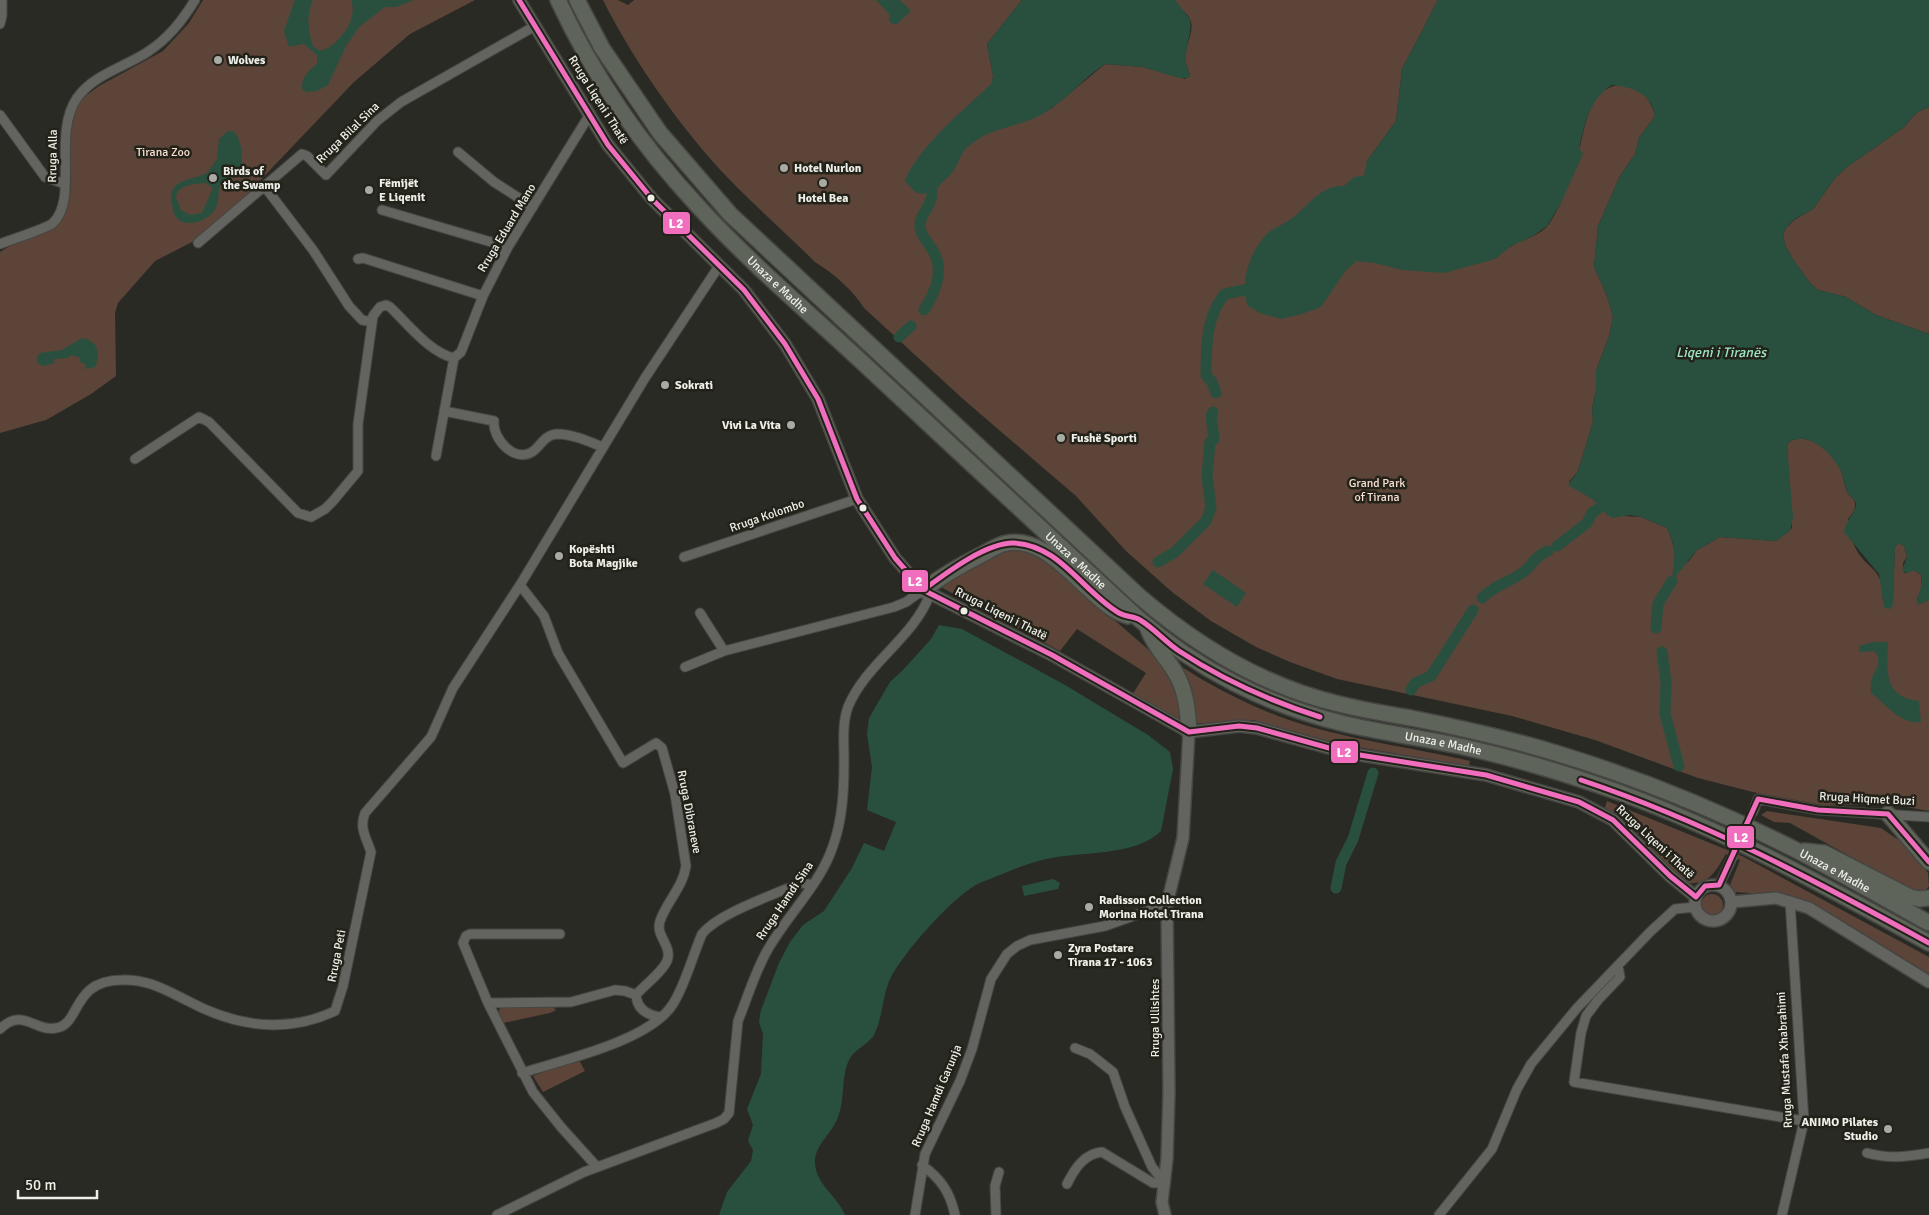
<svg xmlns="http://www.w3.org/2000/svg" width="1929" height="1215" viewBox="0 0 1929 1215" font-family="Signika,sans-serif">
  <rect width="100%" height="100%" fill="#2a2a25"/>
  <!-- green -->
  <path fill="#5c4438" d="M 203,0 L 475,0 L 410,34 L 354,82 L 230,212 L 196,240 L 155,261 L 118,303 L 115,313 L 116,376 L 91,394 L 46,420 L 0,433 L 0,252 L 16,242 L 53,228 L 64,217 L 70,194 L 71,178 L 68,138 L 77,102 L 99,86 L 163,51 L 189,23 Z
    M 603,0 L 618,0 L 628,5 L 634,0 L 1022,0 L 987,44 L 993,75 L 992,83 L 1051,109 L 1105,64 L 1143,67 L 1185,79 L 1190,74 C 1177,51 1197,35 1190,19 C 1187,12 1178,8 1175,0 L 1438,0 L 1402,69 L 1396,121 L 1367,161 L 1495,259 C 1500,254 1506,249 1513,245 C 1525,239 1541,235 1549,224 C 1565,200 1573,170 1581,142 C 1584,129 1587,114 1594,102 C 1602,86 1624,79 1640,90 C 1647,96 1653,107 1655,116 L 1639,138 L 1635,154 L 1620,176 L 1598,226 L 1594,267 L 1607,296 L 1613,317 L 1609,336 L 1596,371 L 1596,390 L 1592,409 L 1593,422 L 1578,471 L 1569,482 L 1602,506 L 1607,515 L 1641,517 L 1667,528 C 1674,544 1677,556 1673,573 L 1689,561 L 1697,550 L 1720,537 L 1776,541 L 1792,528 L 1787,446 L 1789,442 C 1809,430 1834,454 1841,471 C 1844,478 1844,487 1848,493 C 1851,498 1856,499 1855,506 C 1855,511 1851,515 1848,519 C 1850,527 1851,537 1854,545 C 1866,572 1884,564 1883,603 L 1893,597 L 1895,548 L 1898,543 L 1904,546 L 1907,557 L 1903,563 L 1904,573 L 1914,570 L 1921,575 L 1922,588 L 1917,599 L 1919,604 L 1929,600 L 1929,811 L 1889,804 L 1823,805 L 1761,794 L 1698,778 L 1595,740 L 1512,716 L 1337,679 L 1290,662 L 1256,647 L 1211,621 L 1172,592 L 1126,551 L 1076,496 L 963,399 L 864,308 C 852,289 834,274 815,262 C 787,234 757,208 730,180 C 683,132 633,60 603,0 Z
    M 1929,107 L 1929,334 L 1876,315 L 1846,297 L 1818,290 L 1810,283 L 1794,261 L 1785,245 L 1783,235 L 1786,228 L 1794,220 L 1813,209 L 1835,178 L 1847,167 L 1904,127 L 1916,113 Z
    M 1015,546 L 1043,558 L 1150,651 C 1169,658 1185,669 1203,680 C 1227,694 1252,706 1278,716 C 1340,739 1406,746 1470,761 L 1469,766 L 1340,744 L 1253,720 L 1190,724 L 1177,722 L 1132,695 L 1146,673 L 1077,629 L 1060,651 L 939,586 L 959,570 Z
    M 1607,801 L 1742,856 L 1929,957 L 1929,974 L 1816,905 L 1781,895 L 1735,892 L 1730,885 L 1740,860 L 1726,854 C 1716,870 1710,885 1687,883 L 1673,872 L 1642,837 L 1605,808 Z
    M 1767,811 L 1881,828 L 1897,839 L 1899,837 L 1928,873 L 1929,886 L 1926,890 L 1916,893 L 1790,823 L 1774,822 L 1761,815 Z
    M1701 905a11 11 0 1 1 22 0a11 11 0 1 1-22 0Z
    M 502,1006 L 552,1006 L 556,1010 L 550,1013 L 503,1023 L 497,1013 Z
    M 578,1058 L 585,1071 L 543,1092 L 533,1076 Z"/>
  <!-- water -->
  <path fill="#29503f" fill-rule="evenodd" d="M 295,0 L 313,0 C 306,14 308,32 313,46 L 320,51 C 338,47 359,19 351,0 L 414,0 L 396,7 L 385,7 L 359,27 L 346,46 L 328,85 L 317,91 L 307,92 L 302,89 C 301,78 309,70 317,64 L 317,55 L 304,44 L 289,47 L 284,31 Z
    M 876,0 L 900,0 L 911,11 L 897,24 L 893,24 L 889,21 L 889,14 Z
    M 1022,0 L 1175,0 L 1190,19 C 1193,39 1179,55 1190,74 L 1189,78 L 1179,78 L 1143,67 L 1105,64 C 1085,77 1069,97 1049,110 C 1020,130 989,124 964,151 C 959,158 958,165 953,171 C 949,178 942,181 938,188 L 923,194 L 915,192 L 905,181 C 916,149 967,107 992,83 L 993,75 L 987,44 Z
    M 1438,0 L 1929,0 L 1929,107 L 1916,113 L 1904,127 L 1847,167 L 1835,178 L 1813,209 L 1793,220 L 1786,228 L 1783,235 L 1785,245 L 1794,261 L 1810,283 L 1818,290 L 1846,297 L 1876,315 L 1929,334 L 1929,600 L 1917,605 C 1916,596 1924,588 1921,575 L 1914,570 L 1908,573 L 1902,571 L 1907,557 L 1904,546 L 1898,543 L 1895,548 L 1893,605 L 1890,609 L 1884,608 L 1879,574 L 1844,532 C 1845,522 1856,512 1856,504 C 1855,498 1849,496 1847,491 C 1844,484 1843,476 1840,469 C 1831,453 1809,430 1789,442 L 1787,446 L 1793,518 L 1790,531 L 1776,541 L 1720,537 L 1697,550 L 1672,581 C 1674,557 1678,551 1667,528 L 1641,517 L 1630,515 L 1613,518 L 1607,515 L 1597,502 L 1568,485 L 1578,471 L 1593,422 L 1592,409 L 1596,390 L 1596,371 L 1609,336 L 1613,317 L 1607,296 L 1594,267 L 1598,226 L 1620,176 L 1635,154 L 1639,138 L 1655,116 C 1651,93 1633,87 1612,85 C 1589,99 1585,124 1579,148 L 1583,154 L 1561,203 L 1547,226 L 1533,236 L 1511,246 L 1495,259 L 1444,273 L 1402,270 L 1375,263 L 1357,261 L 1346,270 L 1321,307 L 1302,314 L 1281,319 L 1260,313 L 1248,306 C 1239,283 1250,251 1267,234 C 1276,226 1288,223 1296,215 C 1311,202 1323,185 1344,186 L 1354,177 L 1364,176 L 1367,161 L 1396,121 L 1402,69 Z
    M 228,131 L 234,132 C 242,140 246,165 237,174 C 232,179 225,179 220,185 C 218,192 219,199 217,205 C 212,219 193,227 180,221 C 174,216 173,211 172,204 C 166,177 195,181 208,172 L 217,159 L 219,139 ZM 206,183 L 213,188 L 202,213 L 190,215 L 181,210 L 176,198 C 177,184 195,184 206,183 Z
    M 82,338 C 98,341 101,353 95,367 L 84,369 L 87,365 L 80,362 L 80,358 L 72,355 L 68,358 L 55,359 L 53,360 L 55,363 L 44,366 L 37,363 L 37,357 L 40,353 L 62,350 Z
    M 1213,570 L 1246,593 L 1237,607 L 1203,584 Z
    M 939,625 L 962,629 L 1065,685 L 1148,735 L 1170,752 L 1173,769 L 1161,831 C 1135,857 1080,851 1046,859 C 1024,864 1003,874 982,882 C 957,891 897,959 888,984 C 882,1001 882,1019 874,1035 C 867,1046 853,1049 848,1062 C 841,1080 845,1099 838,1117 C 833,1132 816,1144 815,1160 C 814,1184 837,1195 845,1215 L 719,1215 L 727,1192 L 751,1161 L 753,1150 L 748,1141 L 753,1125 L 747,1109 L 761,1074 L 763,1034 L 759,1022 L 761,1010 L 779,963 L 790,942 L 803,925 L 824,911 L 852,868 L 864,843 L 884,851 L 896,822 L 867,810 L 872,767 L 867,734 L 869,718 L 890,682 L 903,670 L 931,639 Z
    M 1873,642 L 1888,642 C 1887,670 1883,698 1919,701 L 1921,722 C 1901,725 1886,704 1871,693 C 1871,689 1870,685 1871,681 C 1874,670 1884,663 1874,651 L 1860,652 L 1859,646 Z
    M 1053,879 L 1060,883 L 1058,889 L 1024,896 L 1022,886 Z"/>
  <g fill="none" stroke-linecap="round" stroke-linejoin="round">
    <!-- canal -->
    <path stroke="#29503f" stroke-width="11" d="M 924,310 C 935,293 945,270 933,251 C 929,243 921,237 920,227 C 919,213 933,207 932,191
      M 899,337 L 911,326
      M 1216,393 L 1212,382 L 1206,375 C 1206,349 1206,315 1225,294 L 1244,290
      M 1557,546 L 1587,523 L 1592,513 L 1602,506
      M 1158,562 L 1175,552 L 1206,521 L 1211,508 L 1207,476 L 1210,442 L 1214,439 L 1211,416 L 1213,412
      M 1482,598 C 1494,585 1511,582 1525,571 C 1533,564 1536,555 1548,551
      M 1656,628 L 1658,604 L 1672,581
      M 1662,652 L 1666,682 L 1665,714 L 1679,766
      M 1411,690 L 1415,683 L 1431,676 L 1473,610
      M 1336,888 L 1341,863 L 1353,839 L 1373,773"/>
    <!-- minor-tunnel -->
    <path stroke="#484842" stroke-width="9" stroke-dasharray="9 4.5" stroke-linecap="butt" d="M 1733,856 L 1753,812"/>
    <!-- minor casing -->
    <g stroke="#464643" stroke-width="11">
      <path id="minor" d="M 0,24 L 2,16 L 2,0
        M 0,115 L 45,177 L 65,184
        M 458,152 L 494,182 L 533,207
        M 265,187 L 313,250 L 349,306 L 362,320 L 372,322
        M 382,210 L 508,247
        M 198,243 L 302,154 L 307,156 L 326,175 L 377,121 L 401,102 L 535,26
        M 0,244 C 10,240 48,228 53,223 C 79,198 52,134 77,98 C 93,75 124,67 146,53 C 168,39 182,21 195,0
        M 358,259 L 363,258 L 483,296
        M 444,411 L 494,421 C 492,438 514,463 532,452 C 541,446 544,435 557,434 C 572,434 588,441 602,447
        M 436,456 L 454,358 L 461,352 L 483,296 L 508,247 L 590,114
        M 135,459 L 199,417 L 209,422 L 298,513 L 311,517 L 325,509 L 333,501 L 358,471 L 358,424 L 373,316 L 380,307 L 386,305 L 390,307 C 408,324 429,352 454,358
        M 684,557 L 857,499
        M 520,585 L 544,616 L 558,653 L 623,763 L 656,743 L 662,748 L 675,794 L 686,866 C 683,887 667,901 660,921 C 655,936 673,946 667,961 C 661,974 645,984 636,995 C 637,1009 647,1015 660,1017
        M 700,613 L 724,651
        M 685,667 L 724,651 L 894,607 L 906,602 L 923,590
        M 1753,812 L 1758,799 L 1818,810 L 1929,817
        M 1719,885 L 1733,856
        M 560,934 L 470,934 L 466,936 L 463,943 L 488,1003 L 533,1092 L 561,1127 L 597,1167
        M 1618,966 L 1620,977 L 1598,1000 L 1586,1016 L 1581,1033 L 1574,1082 L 1804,1121
        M 488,1003 L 571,1002 L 615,990 L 625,991 L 636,995
        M 0,1029 C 23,1007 34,1032 56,1028 C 81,1025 71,980 122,980 C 147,979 164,989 186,1000 C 234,1026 284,1035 335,1011 L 343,986 L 371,852 C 366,837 359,828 365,813 L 431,737 L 453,688 L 520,585 L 645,378 L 719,266
        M 1075,1048 L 1090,1054 L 1113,1072 L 1125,1107 L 1152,1167 L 1165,1183
        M 522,1073 C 562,1060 650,1041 673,1004 C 686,983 692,957 702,934 C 718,914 768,897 793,886 L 802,883 L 813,885
        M 1867,1153 C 1890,1159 1907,1157 1929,1153
        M 922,1165 C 941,1179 950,1192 955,1215
        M 1067,1184 C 1075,1168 1084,1154 1102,1152 L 1153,1183 L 1165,1183
        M 497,1215 L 584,1172 L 716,1123 L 724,1119 L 729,1113 L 738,1021 C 747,999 755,972 767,951 C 787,915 820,885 833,846 C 843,818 844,788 844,760 C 844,743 842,723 848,707 C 866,663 914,638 930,594
        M 915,1215 L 925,1154 L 960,1081 L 972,1049 L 991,979 L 1007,954 L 1017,946 L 1030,940 L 1105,926 L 1167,904
        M 996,1215 L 995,1186 L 999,1172
        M 1439,1215 L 1492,1149 L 1517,1089 L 1531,1064 L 1577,1008 L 1650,932 L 1675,909 L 1696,907
        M 1782,1215 L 1804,1121 L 1790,901"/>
    </g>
    <!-- tertiary casing -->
    <g stroke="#464643" stroke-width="14">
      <path id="tertiary" d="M 519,0 L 608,145 L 652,199 L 744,290 L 785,344 L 818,399 L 857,499 L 895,558 L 923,590 L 1052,655 L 1189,732 L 1239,726 L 1257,728 L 1347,753 L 1486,775 L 1579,802 L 1613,820 L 1670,876 L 1696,897
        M1695 903a18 18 0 1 1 36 0a18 18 0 1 1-36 0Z
        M 1731,902 L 1776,898 L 1809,908 L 1929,982
        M 1165,1215 L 1162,1202 L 1167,1159 L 1169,1092 L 1167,904 L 1183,838 L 1189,732"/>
    </g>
    <!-- trunk casing -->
    <g stroke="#464643" stroke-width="18">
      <g id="trunk">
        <path id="s1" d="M 558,0 C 593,75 641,145 697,205 C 748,261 807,311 862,362 C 954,448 1047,534 1139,619 C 1197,669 1267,705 1341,723 C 1382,733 1424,738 1464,747 C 1509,757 1554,770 1598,785 C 1714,824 1822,884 1929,943"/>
        <path id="s2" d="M 577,0 L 602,48 L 660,133 L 730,214 L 1139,596 C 1197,646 1263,686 1339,704 C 1363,710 1387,714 1411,718 C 1461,728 1511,739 1559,754 C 1638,778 1714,809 1788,846 C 1836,870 1882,897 1929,923"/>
        <path d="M 923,590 C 941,577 959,566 979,556 C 987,552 994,547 1003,544 C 1034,535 1062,564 1082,583 C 1096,595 1110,611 1128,616"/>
        <path d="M 1148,629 C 1154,646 1166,657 1175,672 C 1186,690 1188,711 1189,732"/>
        <path d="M 1888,814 L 1929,862"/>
        <path d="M 1804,851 L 1824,853 L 1910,897 L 1919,899 L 1929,898"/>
      </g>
    </g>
    <!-- minor -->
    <use href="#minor" stroke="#636360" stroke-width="9"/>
    <!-- tertiary -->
    <use href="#tertiary" stroke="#636360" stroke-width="11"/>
    <!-- trunk -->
    <use href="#trunk" stroke="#5f645a" stroke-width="15"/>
    <!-- bus-1 casing -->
    <g stroke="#222219" stroke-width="9">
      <path id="bus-1" d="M 519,0 L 608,145 L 652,199 L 744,290 L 785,344 L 818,399 L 857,499 L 895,558 L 923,590 L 1052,655 L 1189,732 L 1239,726 L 1257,728 L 1347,753 L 1486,775 L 1579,802 L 1613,820 L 1670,876 L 1696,897 L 1705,886 L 1719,885 L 1758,799 L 1818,810 L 1888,814 L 1929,862
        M 923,590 C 945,574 985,543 1013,543 C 1059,544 1083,592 1119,613 C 1126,617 1134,616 1140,620 C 1155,629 1165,642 1179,651 C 1223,680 1270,701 1320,717
        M 1581,780 C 1704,821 1816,881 1929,943"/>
    </g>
    <!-- bus-1 -->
    <use href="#bus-1" stroke="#f06ebd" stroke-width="5"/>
  </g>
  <!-- markers -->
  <g fill="#aaaaa4" stroke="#222219" stroke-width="2">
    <circle cx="218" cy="60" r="5"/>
    <circle cx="784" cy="168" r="5"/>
    <circle cx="213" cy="178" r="5"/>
    <circle cx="823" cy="183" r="5"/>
    <circle cx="369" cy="190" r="5"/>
    <circle cx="665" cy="385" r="5"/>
    <circle cx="791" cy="425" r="5"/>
    <circle cx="1061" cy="438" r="5"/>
    <circle cx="559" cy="556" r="5"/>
    <circle cx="1089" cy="907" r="5"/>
    <circle cx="1058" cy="955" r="5"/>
    <circle cx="1888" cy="1129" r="5"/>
  </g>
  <g fill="#efefe9" stroke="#222219" stroke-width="2">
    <circle cx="651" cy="198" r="4.5"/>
    <circle cx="863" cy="508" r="4.5"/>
    <circle cx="964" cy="611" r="4.5"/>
  </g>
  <g text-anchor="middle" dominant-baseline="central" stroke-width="5" stroke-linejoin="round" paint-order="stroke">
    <!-- poi labels -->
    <g font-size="12" font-weight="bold" fill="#efefe9" stroke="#222219" text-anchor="start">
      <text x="228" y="60">Wolves</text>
      <text x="794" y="168">Hotel Nurlon</text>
      <text x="223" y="171">Birds of<tspan x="223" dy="14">the Swamp</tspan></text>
      <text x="379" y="183">Fëmijët<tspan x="379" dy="14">E Liqenit</tspan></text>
      <text x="823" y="198" text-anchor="middle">Hotel Bea</text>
      <text x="675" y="385">Sokrati</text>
      <text x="781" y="425" text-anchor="end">Vivi La Vita</text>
      <text x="1071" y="438">Fushë Sporti</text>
      <text x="569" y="549">Kopështi<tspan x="569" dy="14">Bota Magjike</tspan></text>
      <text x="1099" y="900">Radisson Collection<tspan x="1099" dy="14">Morina Hotel Tirana</tspan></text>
      <text x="1068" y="948">Zyra Postare<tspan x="1068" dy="14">Tirana 17 - 1063</tspan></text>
      <text x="1878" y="1122" text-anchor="end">ANIMO Pilates<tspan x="1878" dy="14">Studio</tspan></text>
    </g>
    <!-- street labels -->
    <g font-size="12" fill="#efefe9" stroke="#222219">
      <text transform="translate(598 100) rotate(58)">Rruga Liqeni i Thatë</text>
      <text transform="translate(348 133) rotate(-44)">Rruga Bilal Sina</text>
      <text transform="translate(53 156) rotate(-89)">Rruga Alla</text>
      <text transform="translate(507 228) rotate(-59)">Rruga Eduard Mano</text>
      <text stroke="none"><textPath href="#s1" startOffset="362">Unaza e Madhe</textPath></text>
      <text transform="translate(767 516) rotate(-19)">Rruga Kolombo</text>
      <text stroke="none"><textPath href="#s1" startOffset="768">Unaza e Madhe</textPath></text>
      <text transform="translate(1001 614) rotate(27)">Rruga Liqeni i Thatë</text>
      <text stroke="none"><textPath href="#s1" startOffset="1188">Unaza e Madhe</textPath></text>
      <text transform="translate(1867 799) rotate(3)">Rruga Hiqmet Buzi</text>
      <text transform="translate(689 812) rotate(79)">Rruga Dibraneve</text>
      <text transform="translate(1655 842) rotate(43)">Rruga Liqeni i Thatë</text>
      <text stroke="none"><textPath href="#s2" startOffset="1579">Unaza e Madhe</textPath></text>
      <text transform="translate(785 901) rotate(-56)">Rruga Hamdi Sina</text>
      <text transform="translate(337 956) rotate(-79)">Rruga Peti</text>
      <text transform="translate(1155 1018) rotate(-90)">Rruga Ullishtes</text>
      <text transform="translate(1785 1060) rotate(-93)">Rruga Mustafa Xhabrahimi</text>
      <text transform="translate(937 1096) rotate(-67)">Rruga Hamdi Garunja</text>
    </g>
    <!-- park labels -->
    <g font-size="12" fill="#f9ded1" stroke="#222219">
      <text x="163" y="152">Tirana Zoo</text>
      <text x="1377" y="483">Grand Park<tspan x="1377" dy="14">of Tirana</tspan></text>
    </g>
    <!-- water labels -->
    <g font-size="14" font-style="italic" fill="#9ae4c3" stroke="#222219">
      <text x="1721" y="352">Liqeni i Tiranës</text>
    </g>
  </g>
  <g stroke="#222219" stroke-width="2">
    <rect x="662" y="211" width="29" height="24" rx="5" fill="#f06ebd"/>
    <rect x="901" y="569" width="28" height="24" rx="5" fill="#f06ebd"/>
    <rect x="1330" y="740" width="29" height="24" rx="5" fill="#f06ebd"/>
    <rect x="1726" y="825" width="29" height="24" rx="5" fill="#f06ebd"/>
  </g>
  <g font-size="14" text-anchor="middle" font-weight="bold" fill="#fff">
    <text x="676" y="228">L2</text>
    <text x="915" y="586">L2</text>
    <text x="1344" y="757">L2</text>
    <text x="1741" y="842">L2</text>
  </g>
  <!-- scale -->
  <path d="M18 1190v8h79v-8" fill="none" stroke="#efefe9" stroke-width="2.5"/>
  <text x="25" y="1190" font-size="15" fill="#efefe9" stroke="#222219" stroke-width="4" paint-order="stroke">50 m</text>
</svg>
